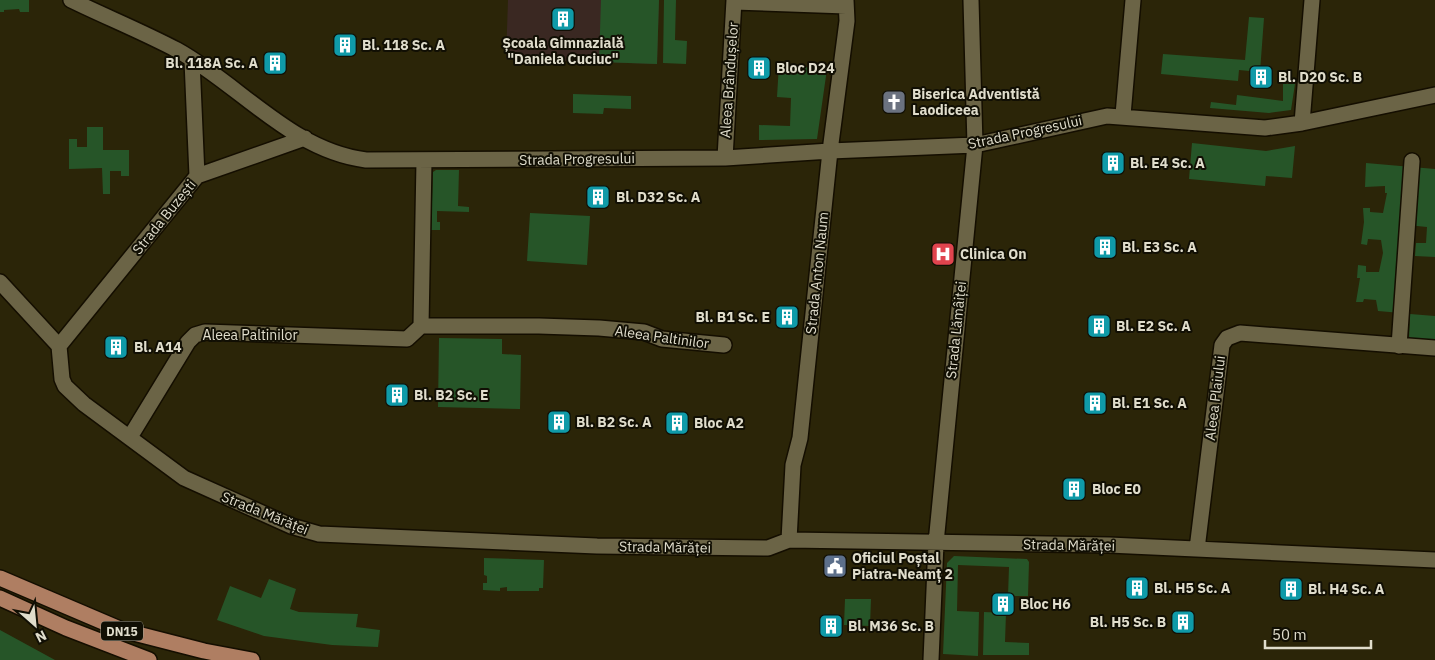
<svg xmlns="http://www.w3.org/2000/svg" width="1435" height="660" viewBox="0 0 1435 660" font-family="'IBM Plex Sans',sans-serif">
  <rect width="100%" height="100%" fill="#2b2508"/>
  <!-- education -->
  <path fill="#3a2822" d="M 508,0 L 659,0 L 657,64 L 506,59 Z"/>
  <!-- green -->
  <path fill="#265528" d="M 0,0 L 29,0 L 29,12 L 20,12 L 19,9 L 4,10 L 4,12 L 0,12 Z
    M 601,0 L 659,0 L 657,64 L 599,62 Z
    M 664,0 L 676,0 L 675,40 L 687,41 L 686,64 L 663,63 Z
    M 1249,17 L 1264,18 L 1260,72 L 1239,70 L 1238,81 L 1161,74 L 1163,54 L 1245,60 Z
    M 779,64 L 827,69 L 817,139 L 759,140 L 759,125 L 790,126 L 791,98 L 777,97 Z
    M 1283,84 L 1295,84 L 1291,110 L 1269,113 L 1210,108 L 1211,102 L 1236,105 L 1237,95 L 1283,101 Z
    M 573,94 L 631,96 L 631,109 L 604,108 L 603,114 L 573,113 Z
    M 87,127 L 103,127 L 103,150 L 129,150 L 129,176 L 121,176 L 121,171 L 110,171 L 110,194 L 103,194 L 102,168 L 69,169 L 69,139 L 77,139 L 77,147 L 87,147 Z
    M 1192,143 L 1266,151 L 1295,146 L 1292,178 L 1266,176 L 1265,186 L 1189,179 Z
    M 1366,163 L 1435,169 L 1435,257 L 1415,256 L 1416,243 L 1426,243 L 1427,227 L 1407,225 L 1401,313 L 1378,311 L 1376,300 L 1364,299 L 1363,302 L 1356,302 L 1360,278 L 1357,278 L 1358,265 L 1366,266 L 1366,272 L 1379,272 L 1383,253 L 1381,240 L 1368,239 L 1367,245 L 1361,244 L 1364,222 L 1363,208 L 1370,208 L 1370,212 L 1383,213 L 1387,193 L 1385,193 L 1385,186 L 1365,187 Z
    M 436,170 L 459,170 L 458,206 L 469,207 L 469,212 L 437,211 L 437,222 L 440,222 L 440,230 L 431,230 L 433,172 Z
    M 530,213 L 590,216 L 587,265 L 527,261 Z
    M 1410,314 L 1435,316 L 1435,341 L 1409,339 Z
    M 439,338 L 502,339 L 502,354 L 521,355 L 520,409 L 438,407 Z
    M 954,556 L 1027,559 L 1029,562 L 1028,596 L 1008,596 L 1009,567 L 958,565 L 957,611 L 979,612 L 978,656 L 943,654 L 947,563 Z
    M 484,558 L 544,560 L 543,588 L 539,588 L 539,591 L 507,591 L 507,587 L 500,588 L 500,591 L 483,590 L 483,583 L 487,583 L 487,576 L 484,575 Z
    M 269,579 L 296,589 L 290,609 L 299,612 L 358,614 L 356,627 L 380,630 L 378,647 L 332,645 L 264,636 L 217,620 L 230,586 L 261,598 Z
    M 845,599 L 871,599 L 870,626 L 844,625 Z
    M 984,612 L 1006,613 L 1005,642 L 1029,643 L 1029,655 L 983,655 Z
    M 0,630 L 55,660 L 0,660 Z"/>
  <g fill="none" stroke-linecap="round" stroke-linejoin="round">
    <!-- minor casing -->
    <g stroke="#140e00" stroke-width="18">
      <path id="minor" d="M 71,0 C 106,17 143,32 177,50 C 240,85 292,151 366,160 L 725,158 L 830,151 L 975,145 L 1107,116 L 1265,128 L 1302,123 L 1435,95
        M 734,2 L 846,6
        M 192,61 L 197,176
        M 1123,115 L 1133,0
        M 1302,123 L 1312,0
        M 725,158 L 734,0
        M 0,282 L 59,346 L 62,379 L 65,386 L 84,404 L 184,478 L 291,526 L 319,534 L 597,546 L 768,548 L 789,540 L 1109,545 L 1435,560
        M 421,326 L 424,161
        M 59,346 L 197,176 L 305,138
        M 1399,346 L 1412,161
        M 130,437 L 188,342 L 195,335 L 205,332 L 407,339 L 421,326 L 539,326 L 599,328 L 644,332 L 662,339 L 724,345
        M 789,540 L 793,465 L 800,438 L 830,151 L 847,21 L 846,0
        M 1197,549 L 1222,345 L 1227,338 L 1240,333 L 1435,348
        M 931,660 L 936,543 L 975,145 L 971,0"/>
    </g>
    <!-- major casing -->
    <g stroke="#140e00" stroke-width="18">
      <path id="major" d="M 0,578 L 122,630 L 204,651 L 252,660
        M 0,598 L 66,628 L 149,660"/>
    </g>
    <!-- minor -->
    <use href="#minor" stroke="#6b6446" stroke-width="15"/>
    <!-- major -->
    <use href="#major" stroke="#af7e62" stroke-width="15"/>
  </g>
  <!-- icons -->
  <defs>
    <g id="building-square" transform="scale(1.25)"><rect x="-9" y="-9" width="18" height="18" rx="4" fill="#0f9aa8" stroke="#110f04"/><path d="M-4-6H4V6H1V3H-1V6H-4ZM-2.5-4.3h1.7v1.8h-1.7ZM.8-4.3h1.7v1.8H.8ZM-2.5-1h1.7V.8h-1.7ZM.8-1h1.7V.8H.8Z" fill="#fff"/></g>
    <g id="church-square" transform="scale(1.25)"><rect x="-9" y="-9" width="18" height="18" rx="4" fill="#6b7280" stroke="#110f04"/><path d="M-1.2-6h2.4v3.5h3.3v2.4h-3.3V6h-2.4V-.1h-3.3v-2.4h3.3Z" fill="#fff"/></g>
    <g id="hospital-square" transform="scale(1.25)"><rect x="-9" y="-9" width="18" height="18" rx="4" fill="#e0444e" stroke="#110f04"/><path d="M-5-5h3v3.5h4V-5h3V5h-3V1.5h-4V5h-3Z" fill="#fff"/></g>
    <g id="civic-square" transform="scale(1.25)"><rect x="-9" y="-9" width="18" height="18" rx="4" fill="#5c6f8a" stroke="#110f04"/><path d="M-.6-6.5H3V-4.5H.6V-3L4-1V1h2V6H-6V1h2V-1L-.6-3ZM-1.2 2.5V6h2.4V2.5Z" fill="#fff"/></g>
  </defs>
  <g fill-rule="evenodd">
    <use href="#building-square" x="563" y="19"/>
    <use href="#building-square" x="345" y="45"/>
    <use href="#building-square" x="275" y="63"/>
    <use href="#building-square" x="759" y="68"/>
    <use href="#building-square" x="1261" y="77"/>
    <use href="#church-square" x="894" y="102"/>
    <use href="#building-square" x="1113" y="163"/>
    <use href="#building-square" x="598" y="197"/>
    <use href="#building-square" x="1105" y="247"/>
    <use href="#hospital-square" x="943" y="254"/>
    <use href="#building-square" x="787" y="317"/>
    <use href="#building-square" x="1099" y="326"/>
    <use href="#building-square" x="116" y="347"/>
    <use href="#building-square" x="397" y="395"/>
    <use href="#building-square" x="1095" y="403"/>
    <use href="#building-square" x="559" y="422"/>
    <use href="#building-square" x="677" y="423"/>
    <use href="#building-square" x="1074" y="489"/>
    <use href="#civic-square" x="835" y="566"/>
    <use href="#building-square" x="1137" y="588"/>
    <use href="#building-square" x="1291" y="589"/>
    <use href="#building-square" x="1003" y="604"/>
    <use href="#building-square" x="1183" y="622"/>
    <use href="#building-square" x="831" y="626"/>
  </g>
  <g text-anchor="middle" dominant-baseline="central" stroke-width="4" stroke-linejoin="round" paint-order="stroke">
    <!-- shield labels -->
    <rect fill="#110f04" stroke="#a29f90" stroke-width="1" x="101" y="621.5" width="42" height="19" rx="4"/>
    <g font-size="12" font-weight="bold" fill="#e0ddcc">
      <text x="122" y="631">DN15</text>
    </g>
    <!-- poi labels -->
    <g font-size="14" font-weight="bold" fill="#e0ddcc" stroke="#110f04" text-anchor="start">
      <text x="563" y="43" text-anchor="middle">Școala Gimnazială<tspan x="563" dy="16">"Daniela Cuciuc"</tspan></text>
      <text x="362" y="45">Bl. 118 Sc. A</text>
      <text x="258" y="63" text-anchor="end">Bl. 118A Sc. A</text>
      <text x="776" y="68">Bloc D24</text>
      <text x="1278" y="77">Bl. D20 Sc. B</text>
      <text x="912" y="94">Biserica Adventistă<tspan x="912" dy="16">Laodiceea</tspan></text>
      <text x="1130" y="163">Bl. E4 Sc. A</text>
      <text x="616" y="197">Bl. D32 Sc. A</text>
      <text x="1122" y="247">Bl. E3 Sc. A</text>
      <text x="960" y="254">Clinica On</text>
      <text x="770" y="317" text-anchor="end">Bl. B1 Sc. E</text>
      <text x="1116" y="326">Bl. E2 Sc. A</text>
      <text x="134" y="347">Bl. A14</text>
      <text x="414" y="395">Bl. B2 Sc. E</text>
      <text x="1112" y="403">Bl. E1 Sc. A</text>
      <text x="576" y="422">Bl. B2 Sc. A</text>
      <text x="694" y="423">Bloc A2</text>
      <text x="1092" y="489">Bloc E0</text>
      <text x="852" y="558">Oficiul Poștal<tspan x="852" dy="16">Piatra-Neamț 2</tspan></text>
      <text x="1154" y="588">Bl. H5 Sc. A</text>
      <text x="1308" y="589">Bl. H4 Sc. A</text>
      <text x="1020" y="604">Bloc H6</text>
      <text x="1166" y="622" text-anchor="end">Bl. H5 Sc. B</text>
      <text x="848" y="626">Bl. M36 Sc. B</text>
    </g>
    <!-- street labels -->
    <g font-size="14" fill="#e0ddcc" stroke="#110f04">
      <text transform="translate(729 80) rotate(-86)">Aleea Brândușelor</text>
      <text transform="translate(1025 132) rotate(-12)">Strada Progresului</text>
      <text transform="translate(577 159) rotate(-1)">Strada Progresului</text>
      <text transform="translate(164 217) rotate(-51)">Strada Buzești</text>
      <text transform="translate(817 273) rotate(-84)">Strada Anton Naum</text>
      <text transform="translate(956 330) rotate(-84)">Strada Lămâiței</text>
      <text x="250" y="335">Aleea Paltinilor</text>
      <text transform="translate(662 337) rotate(8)">Aleea Paltinilor</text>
      <text transform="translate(1215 398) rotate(-83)">Aleea Plaiului</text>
      <text transform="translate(265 513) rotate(22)">Strada Mărăței</text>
      <text transform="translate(1069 545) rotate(1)">Strada Mărăței</text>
      <text transform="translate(665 547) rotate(1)">Strada Mărăței</text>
    </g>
  </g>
  <!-- north arrow -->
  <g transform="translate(35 625) rotate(153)" stroke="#110f04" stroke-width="4" paint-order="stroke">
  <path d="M0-4L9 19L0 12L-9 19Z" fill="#e0ddcc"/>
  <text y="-8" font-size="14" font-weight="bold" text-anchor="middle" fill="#e0ddcc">N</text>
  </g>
  <!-- scale -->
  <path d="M1265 640v8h106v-8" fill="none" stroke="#e0ddcc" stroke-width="2.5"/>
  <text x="1272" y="640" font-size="15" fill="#e0ddcc" stroke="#110f04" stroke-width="4" paint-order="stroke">50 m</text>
</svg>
